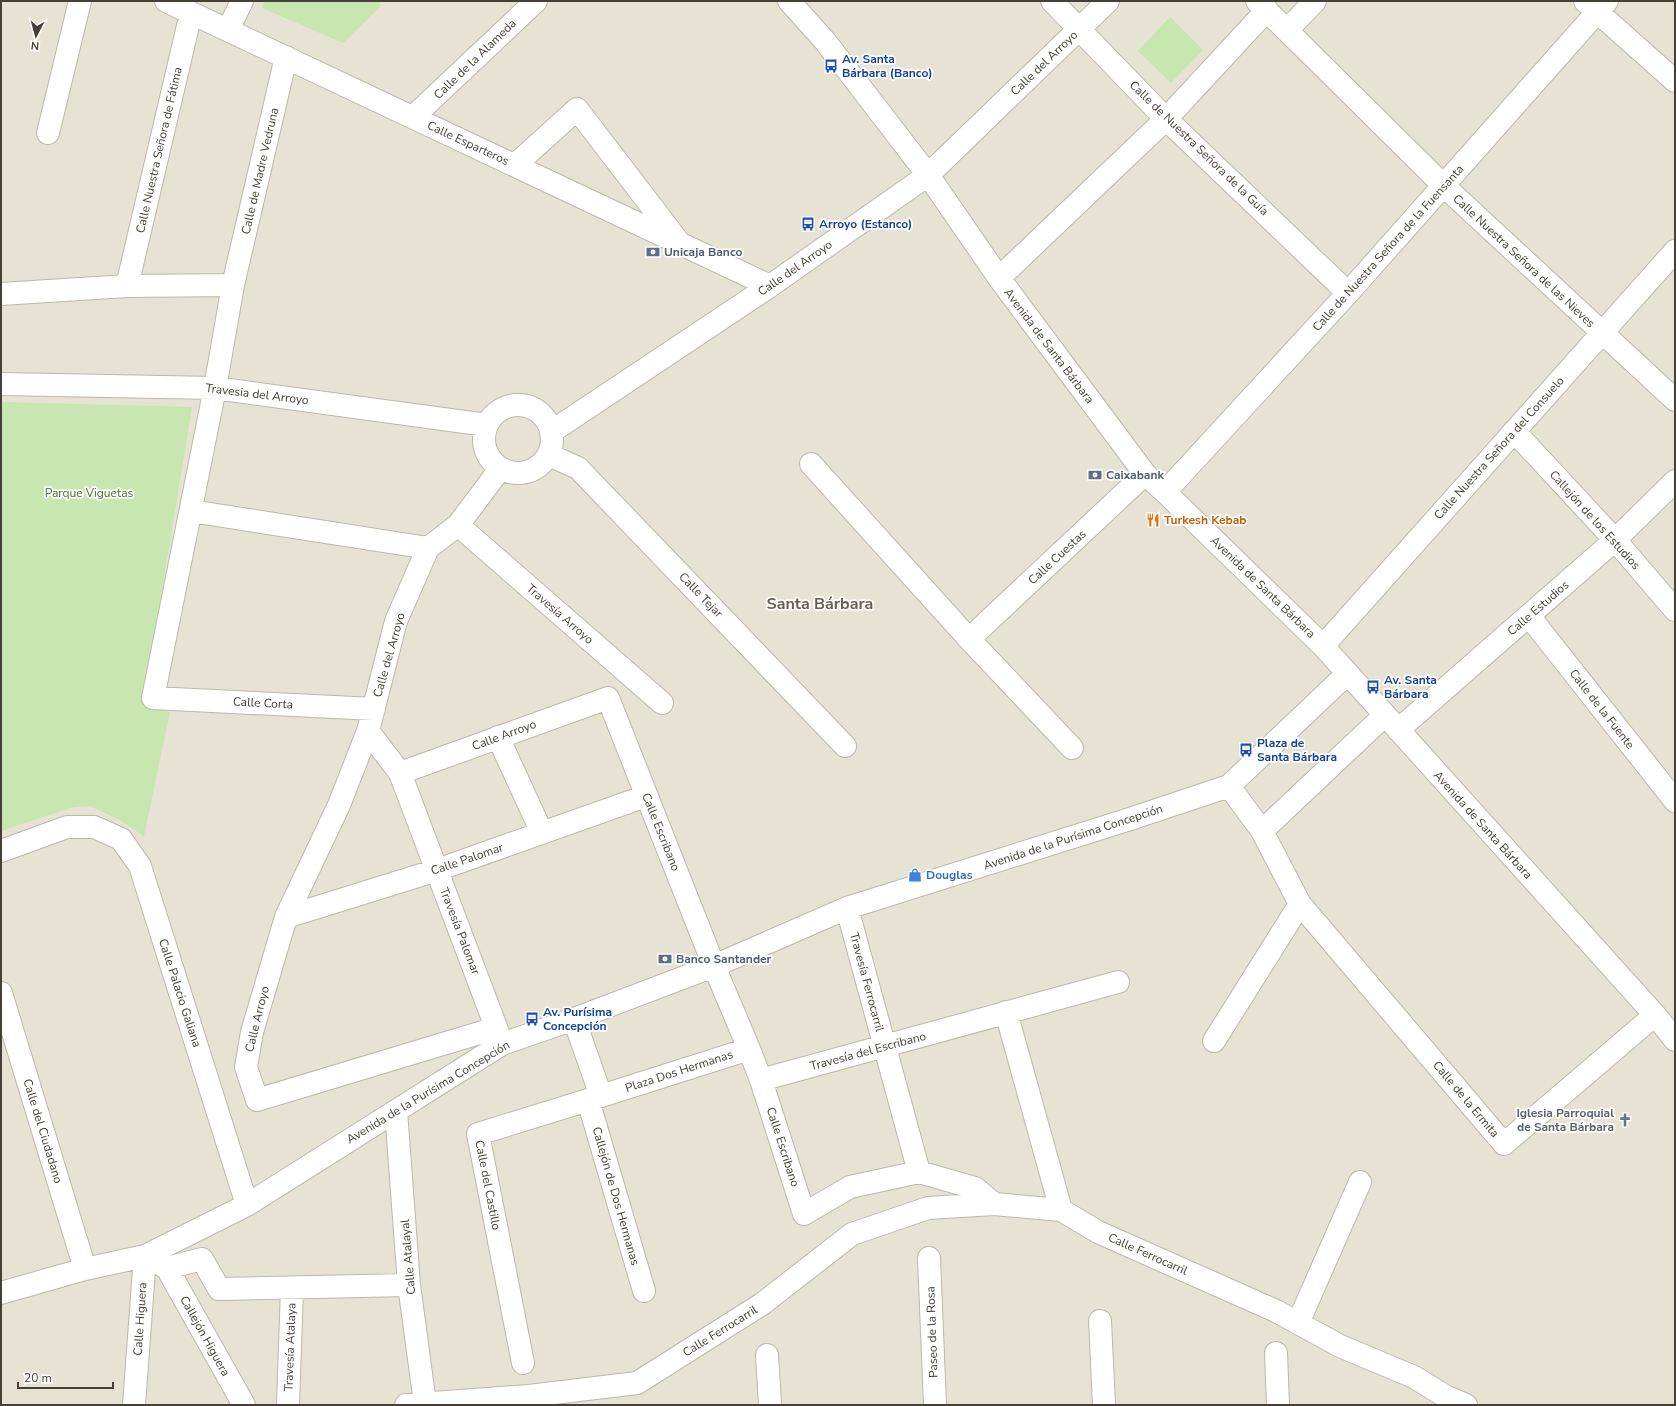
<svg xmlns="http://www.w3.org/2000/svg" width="1676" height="1406" viewBox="0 0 1676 1406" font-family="'Nunito Sans',sans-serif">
  <rect width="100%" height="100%" fill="#f2f0e6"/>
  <!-- residential -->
  <path fill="#e6e2d4" d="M 1,1 L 1675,1 L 1675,1405 L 1,1405 Z"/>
  <!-- green -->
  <path fill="#c8e6b0" d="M 265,1 L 380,1 L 380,7 L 343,43 L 262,8 Z
    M 1170,17 L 1203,50 L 1171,83 L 1138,51 Z
    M 1,402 L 192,407 L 143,706 L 170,712 L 144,836 L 118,819 L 90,806 L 74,807 L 1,831 Z"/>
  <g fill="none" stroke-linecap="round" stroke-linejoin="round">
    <!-- minor casing -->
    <g stroke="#beb8a9" stroke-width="24">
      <path id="minor" d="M 166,1 L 770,286
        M 789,1 L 825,41 L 928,175 L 999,278 L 1145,474 L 1165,492 L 1323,646 L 1655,1015 L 1675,1040
        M 1052,1 L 1166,119 L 1348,293
        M 1257,1 L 1444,186 L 1675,400
        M 1585,1 L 1675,81
        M 228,30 L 242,1
        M 1287,30 L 1315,1
        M 286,57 L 233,285 L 215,388 L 153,698 L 374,709
        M 413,117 L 536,1
        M 48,133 L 80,1
        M 515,165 L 577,109 L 678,241
        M 999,278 L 1166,119 L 1267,10
        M 127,286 L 191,13
        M 1,294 L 127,286 L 233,285
        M 1,384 L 215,388 L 487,425
        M484 439a34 34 0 1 1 68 0a34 34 0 1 1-68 0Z
        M 1514,431 L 1615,540 L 1675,610
        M 551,432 L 770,286 L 928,175 L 1108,1
        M 549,455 L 578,468 L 845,746
        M 811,464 L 969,639 L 1072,748
        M 1165,492 L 1348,293 L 1607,1
        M 191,511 L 428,548
        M 458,525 L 662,703
        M 1529,616 L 1675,801
        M 969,639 L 1145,474
        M 1323,646 L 1675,251
        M 1398,730 L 1615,540 L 1675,481
        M 368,731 L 400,773 L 502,1043
        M 498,737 L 542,833
        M 400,773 L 608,698 L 714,966 L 749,1049 L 601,1096 L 574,1019
        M 1229,786 L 1262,831 L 1385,715
        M 1262,831 L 1300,904 L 1504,1144 L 1655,1015
        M 1,851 L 67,827 L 94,827 L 121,839 L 140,866 L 247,1205
        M 847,908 L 919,1172
        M 286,917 L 437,870 L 646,796
        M 1,993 L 85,1269
        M 1006,1012 L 1061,1210
        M 496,1028 L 257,1100 L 246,1067 L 252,1032 L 286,917 L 339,805 L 368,731 L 396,621 L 428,548 L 458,525 L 500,469
        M 1214,1041 L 1300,904
        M 749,1049 L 761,1080 L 1118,982
        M 761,1080 L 804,1214 L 850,1187 L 919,1172 L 975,1188 L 994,1204
        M 588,1100 L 644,1291
        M 396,1111 L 409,1285 L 425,1403
        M 929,1258 L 935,1405
        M 167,1268 L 244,1405
        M 1,1293 L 85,1269 L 145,1256 L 247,1205 L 502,1044 L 574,1019 L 714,966 L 847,908 L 1130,819 L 1229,786 L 1347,674
        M 1100,1321 L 1104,1405
        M 1298,1323 L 1360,1182
        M 1276,1353 L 1278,1405
        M 767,1355 L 770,1405
        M 523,1363 L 478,1134 L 601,1096
        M 134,1405 L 145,1256 L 167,1268 L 202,1259 L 219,1289 L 409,1285
        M 288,1405 L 292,1288
        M 406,1405 L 529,1396 L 637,1383 L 762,1304 L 852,1234 L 928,1208 L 994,1204 L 1061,1210 L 1098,1232 L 1276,1311 L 1340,1346 L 1414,1377 L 1445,1396 L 1466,1405"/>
    </g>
    <!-- minor -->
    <use href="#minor" stroke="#fff" stroke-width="22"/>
  </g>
  <!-- icons -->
  <defs>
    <g id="bus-bare" transform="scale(1.08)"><path d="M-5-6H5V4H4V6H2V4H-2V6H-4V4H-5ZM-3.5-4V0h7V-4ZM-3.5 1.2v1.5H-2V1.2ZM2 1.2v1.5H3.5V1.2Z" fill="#1a4fb4" stroke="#fff" stroke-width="2.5" paint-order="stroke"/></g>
    <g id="bank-bare" transform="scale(1.08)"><path d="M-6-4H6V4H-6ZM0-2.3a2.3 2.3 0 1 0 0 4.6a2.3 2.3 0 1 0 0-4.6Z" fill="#5c6f8a" stroke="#fff" stroke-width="2.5" paint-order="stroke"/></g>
    <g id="restaurant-bare" transform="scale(1.08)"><path d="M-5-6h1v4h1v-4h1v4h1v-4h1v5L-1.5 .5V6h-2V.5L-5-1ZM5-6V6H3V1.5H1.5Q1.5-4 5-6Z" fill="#e8710a" stroke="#fff" stroke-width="2.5" paint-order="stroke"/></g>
    <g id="shop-bare" transform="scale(1.08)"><path d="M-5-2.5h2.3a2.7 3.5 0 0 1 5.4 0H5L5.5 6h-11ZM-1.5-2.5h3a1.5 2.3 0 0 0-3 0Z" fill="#3f7fe0" stroke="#fff" stroke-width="2.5" paint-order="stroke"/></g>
    <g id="church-bare" transform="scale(1.08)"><path d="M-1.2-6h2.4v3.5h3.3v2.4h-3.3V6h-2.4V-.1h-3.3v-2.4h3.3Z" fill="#6b7280" stroke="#fff" stroke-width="2.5" paint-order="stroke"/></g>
  </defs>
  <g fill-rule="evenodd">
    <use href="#bus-bare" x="831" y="66"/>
    <use href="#bus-bare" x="808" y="224"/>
    <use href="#bank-bare" x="653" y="252"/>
    <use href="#bank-bare" x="1095" y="475"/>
    <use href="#restaurant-bare" x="1153" y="520"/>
    <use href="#bus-bare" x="1373" y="687"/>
    <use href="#bus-bare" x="1246" y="750"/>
    <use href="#shop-bare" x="915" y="875"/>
    <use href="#bank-bare" x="665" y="959"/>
    <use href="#bus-bare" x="532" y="1019"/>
    <use href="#church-bare" x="1625" y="1120"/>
  </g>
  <g text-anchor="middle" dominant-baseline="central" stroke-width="3.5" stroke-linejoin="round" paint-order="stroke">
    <!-- street labels -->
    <g font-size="12" fill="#454035" stroke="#fff">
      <text transform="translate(475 59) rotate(-44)">Calle de la Alameda</text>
      <text transform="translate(1044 63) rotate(-44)">Calle del Arroyo</text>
      <text transform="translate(468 143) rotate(25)">Calle Esparteros</text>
      <text transform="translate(1199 148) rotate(44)">Calle de Nuestra Señora de la Guía</text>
      <text transform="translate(159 150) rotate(-77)">Calle Nuestra Señora de Fátima</text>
      <text transform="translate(260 171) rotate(-77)">Calle de Madre Vedruna</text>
      <text transform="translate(1388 248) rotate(-48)">Calle de Nuestra Señora de la Fuensanta</text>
      <text transform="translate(1524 261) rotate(43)">Calle Nuestra Señora de las Nieves</text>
      <text transform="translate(795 268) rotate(-35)">Calle del Arroyo</text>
      <text transform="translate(1049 346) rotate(53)">Avenida de Santa Bárbara</text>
      <text transform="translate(257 394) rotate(7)">Travesia del Arroyo</text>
      <text transform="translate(1499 448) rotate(-48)">Calle Nuestra Señora del Consuelo</text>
      <text transform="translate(1595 520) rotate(48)">Callejón de los Estudios</text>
      <text transform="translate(1057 557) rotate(-43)">Calle Cuestas</text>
      <text transform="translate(1263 587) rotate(44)">Avenida de Santa Bárbara</text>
      <text transform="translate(701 595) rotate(46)">Calle Tejar</text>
      <text transform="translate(1538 608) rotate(-41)">Calle Estudios</text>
      <text transform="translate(560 614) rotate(41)">Travesía Arroyo</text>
      <text transform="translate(389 655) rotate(-74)">Calle del Arroyo</text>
      <text transform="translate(263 703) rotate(3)">Calle Corta</text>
      <text transform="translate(1602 709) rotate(52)">Calle de la Fuente</text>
      <text transform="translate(504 735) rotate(-20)">Calle Arroyo</text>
      <text transform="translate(1483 825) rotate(48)">Avenida de Santa Bárbara</text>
      <text transform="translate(661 832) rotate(68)">Calle Escribano</text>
      <text transform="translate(1073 837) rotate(-18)">Avenida de la Purísima Concepción</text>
      <text transform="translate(467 859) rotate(-19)">Calle Palomar</text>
      <text transform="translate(460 931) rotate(69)">Travesía Palomar</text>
      <text transform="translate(867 982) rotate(75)">Travesía Ferrocarril</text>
      <text transform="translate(180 993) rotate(72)">Calle Palacio Galiana</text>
      <text transform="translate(257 1019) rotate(-76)">Calle Arroyo</text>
      <text transform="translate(868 1051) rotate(-15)">Travesía del Escribano</text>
      <text transform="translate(679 1071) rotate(-18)">Plaza Dos Hermanas</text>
      <text transform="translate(428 1092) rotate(-31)">Avenida de la Purísima Concepción</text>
      <text transform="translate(1466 1099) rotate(50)">Calle de la Ermita</text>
      <text transform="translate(43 1131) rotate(73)">Calle del Ciudadano</text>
      <text transform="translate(783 1147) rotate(72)">Calle Escribano</text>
      <text transform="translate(488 1185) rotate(79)">Calle del Castillo</text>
      <text transform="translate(616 1196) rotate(74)">Callejón de Dos Hermanas</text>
      <text transform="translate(1148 1254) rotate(24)">Calle Ferrocarril</text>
      <text transform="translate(408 1257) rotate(-95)">Calle Atalayal</text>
      <text transform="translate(140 1319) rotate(-86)">Calle Higuera</text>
      <text transform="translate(720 1331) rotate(-32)">Calle Ferrocarril</text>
      <text transform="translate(932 1332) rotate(-92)">Paseo de la Rosa</text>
      <text transform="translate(205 1336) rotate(61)">Callejón Higuera</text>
      <text transform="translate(290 1347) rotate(-88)">Travesía Atalaya</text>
    </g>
    <!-- transit labels -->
    <g font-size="12" font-weight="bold" fill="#164399" stroke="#fff" text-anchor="start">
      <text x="842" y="59">Av. Santa<tspan x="842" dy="14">Bárbara (Banco)</tspan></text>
      <text x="819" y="224">Arroyo (Estanco)</text>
      <text x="1384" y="680">Av. Santa<tspan x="1384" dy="14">Bárbara</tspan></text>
      <text x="1257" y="743">Plaza de<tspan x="1257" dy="14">Santa Bárbara</tspan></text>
      <text x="543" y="1012">Av. Purísima<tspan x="543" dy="14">Concepción</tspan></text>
    </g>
    <!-- service labels -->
    <g font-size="12" font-weight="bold" fill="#4e5e75" stroke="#fff" text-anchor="start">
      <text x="664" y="252">Unicaja Banco</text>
      <text x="1106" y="475">Caixabank</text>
      <text x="676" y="959">Banco Santander</text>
    </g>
    <!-- park labels -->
    <g font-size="12" fill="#40752a" stroke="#fff">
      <text x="89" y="493">Parque Viguetas</text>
    </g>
    <!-- food labels -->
    <g font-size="12" font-weight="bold" fill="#c56008" stroke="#fff" text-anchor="start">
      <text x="1164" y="520">Turkesh Kebab</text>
    </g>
    <!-- shop labels -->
    <g font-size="12" font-weight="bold" fill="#366cbe" stroke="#fff" text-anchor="start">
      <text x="926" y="875">Douglas</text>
    </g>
    <!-- worship labels -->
    <g font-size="12" font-weight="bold" fill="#5b616d" stroke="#fff" text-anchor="end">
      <text x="1614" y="1113">Iglesia Parroquial<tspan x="1614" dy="14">de Santa Bárbara</tspan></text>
    </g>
    <!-- district labels -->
    <g font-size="16" font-weight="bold" fill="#675f4d" stroke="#fff">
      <text x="820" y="604">Santa Bárbara</text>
    </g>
  </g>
  <!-- border -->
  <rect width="1676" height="1406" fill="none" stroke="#454035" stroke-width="4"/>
  <!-- north arrow -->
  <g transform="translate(36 36) rotate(186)" stroke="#ffffff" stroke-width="3" paint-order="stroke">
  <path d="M0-3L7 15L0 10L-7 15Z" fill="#454035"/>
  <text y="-6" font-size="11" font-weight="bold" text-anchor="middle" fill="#454035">N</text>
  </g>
  <!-- scale -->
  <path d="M18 1382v6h95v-6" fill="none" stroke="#454035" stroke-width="2"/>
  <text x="24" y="1382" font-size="12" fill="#454035" stroke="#ffffff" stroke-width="3" paint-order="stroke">20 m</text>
</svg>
